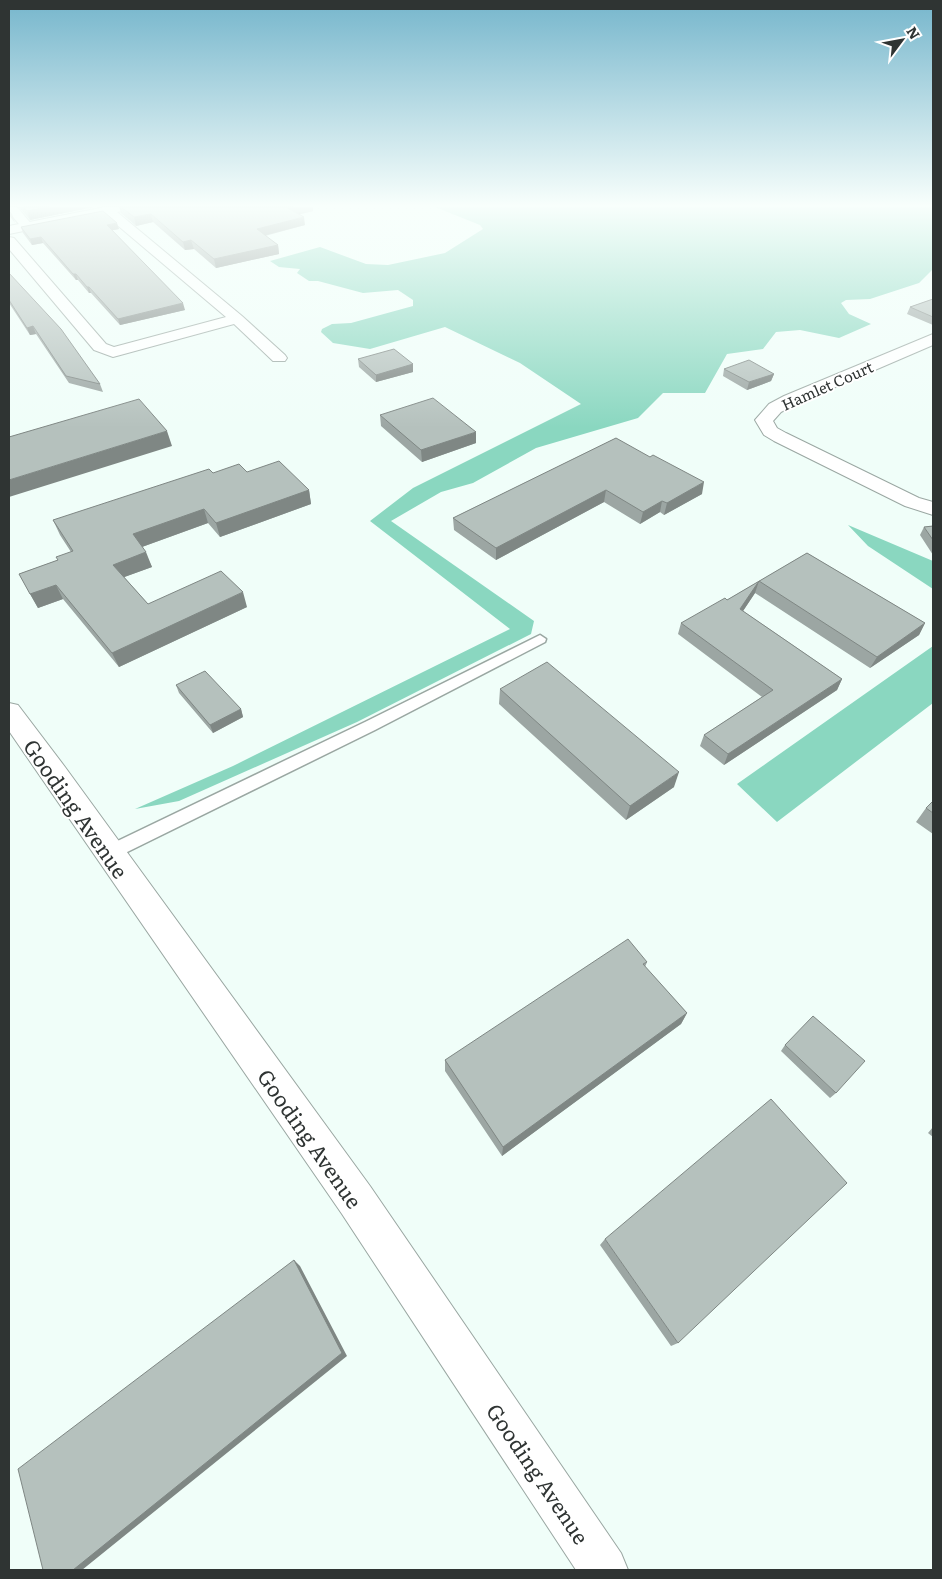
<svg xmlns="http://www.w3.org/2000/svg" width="942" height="1579" viewBox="0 0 942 1579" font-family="Literata,serif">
  <rect width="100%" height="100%" fill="#f0fef9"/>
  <!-- forest -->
  <path fill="#8ad7c0" d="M 435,207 L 933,207 L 933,269 L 919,283 L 870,299 L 846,300 L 841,303 L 849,314 L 871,324 L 839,338 L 800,330 L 776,332 L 763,349 L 727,354 L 705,393 L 663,393 L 638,418 L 536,448 L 473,483 L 441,492 L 391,521 L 534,621 L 531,634 L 357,722 L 179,801 L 135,809 L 233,766 L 510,629 L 370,521 L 413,488 L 581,404 L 520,363 L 445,327 L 370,349 L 333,343 L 321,332 L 322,329 L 332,324 L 351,323 L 413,306 L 413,300 L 398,290 L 363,293 L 318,281 L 309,281 L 297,273 L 300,269 L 279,267 L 270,261 L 320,247 L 366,264 L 388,265 L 445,253 L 483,229 L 480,225 Z
    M 848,525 L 933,561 L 933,589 L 868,546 Z
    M 933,646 L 933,703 L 777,822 L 737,784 Z"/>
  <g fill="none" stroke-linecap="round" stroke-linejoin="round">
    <!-- lane casing -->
    <g stroke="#9aa7a2" stroke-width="3">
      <path id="lane" d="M 540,635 L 546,639 L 545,642 L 375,730 L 115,858 L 109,860 L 103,858 L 101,853 L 103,848 L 365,722 Z"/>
    </g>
    <!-- street casing -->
    <g stroke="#9aa7a2" stroke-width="2">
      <path id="street" d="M 9,207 L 17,207 L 33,226 L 31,229 L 23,229 L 9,212 Z
        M 103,207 L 111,207 L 242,316 L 285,355 L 287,358 L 285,361 L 273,361 L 234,324 L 113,357 L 94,350 L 9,249 L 9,237 L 14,238 L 106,344 L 114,347 L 226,317 L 103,213 L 101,210 Z
        M 933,334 L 933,345 L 796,404 L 781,412 L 773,421 L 777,428 L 786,433 L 919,498 L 933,502 L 933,515 L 905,506 L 774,441 L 764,435 L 755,420 L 769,404 L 784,396 Z"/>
    </g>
    <!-- secondary casing -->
    <g stroke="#9aa7a2" stroke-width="2">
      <path id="secondary" d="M 9,703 L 18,705 L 65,767 L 370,1186 L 621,1553 L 628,1570 L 576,1570 L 342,1214 L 9,731 Z"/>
    </g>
    <!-- primary casing -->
    <g stroke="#9aa7a2" stroke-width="2">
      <path id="primary" d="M 105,207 L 128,207 L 122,211 L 9,234 L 9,226 Z"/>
    </g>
    <!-- lane -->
    <use href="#lane" fill="#fff" fill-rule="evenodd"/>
    <!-- street -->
    <use href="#street" fill="#fff" fill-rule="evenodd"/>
    <!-- secondary -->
    <use href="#secondary" fill="#fff" fill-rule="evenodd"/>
    <!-- primary -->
    <use href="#primary" fill="#fff" fill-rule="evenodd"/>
  </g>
  <!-- wall -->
  <path fill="#9ca6a3" d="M 19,207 L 94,207 L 30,220 Z
    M 119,207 L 313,207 L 313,211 L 299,214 L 305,225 L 265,236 L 278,245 L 279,254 L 216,268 L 194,249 L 185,250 L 153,222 L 136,226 L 121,213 Z
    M 9,210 L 12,214 L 15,223 L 9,215 Z
    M 21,227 L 119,229 L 112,230 L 185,310 L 120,325 L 91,293 L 89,293 L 78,280 L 76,280 L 43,243 L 32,245 L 23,233 Z
    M 9,273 L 100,384 L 103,392 L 69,383 L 36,334 L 30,335 L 9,303 Z
    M 933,299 L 933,325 L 907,314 L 910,307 Z
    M 358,359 L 413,364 L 413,372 L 376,382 L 359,367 Z
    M 724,369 L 774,374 L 771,381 L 747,390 L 723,376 Z
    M 380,415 L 476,443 L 422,462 L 381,426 Z
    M 616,438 L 702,494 L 664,515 L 660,512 L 640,524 L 604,502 L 496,560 L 454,530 L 453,518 Z
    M 247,472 L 309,490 L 311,504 L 220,537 L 208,523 L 142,547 L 152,567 L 124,577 L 148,604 L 247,607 L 119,667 L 63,599 L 38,608 L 19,574 L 58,560 L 71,552 L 60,535 L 53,520 L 213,473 Z
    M 933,526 L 933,555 L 920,535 L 924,527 Z
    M 807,553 L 925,623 L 919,635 L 870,668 L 755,593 L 743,611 L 842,679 L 837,690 L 724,765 L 700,746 L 704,735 L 762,697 L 678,634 L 681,623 L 727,600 Z
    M 176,685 L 241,709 L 243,717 L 213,733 L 179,693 Z
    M 500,689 L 674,787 L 626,820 L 499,704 Z
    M 933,801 L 933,834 L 916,822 L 926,808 Z
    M 647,962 L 645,967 L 687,1013 L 681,1024 L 502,1156 L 445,1071 L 445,1060 Z
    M 785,1045 L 836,1093 L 830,1098 L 781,1051 Z
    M 933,1127 L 933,1137 L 928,1133 Z
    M 605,1239 L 678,1343 L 671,1346 L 600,1245 Z"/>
  <!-- shaded-wall -->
  <path fill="#7f8784" d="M 50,207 L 94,207 L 30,220 L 27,211 Z
    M 294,207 L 313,207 L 313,211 L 289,217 L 288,208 Z
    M 151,214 L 153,222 L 136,226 L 134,217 Z
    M 304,217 L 305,225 L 258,237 L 257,229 Z
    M 117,223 L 119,229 L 109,231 L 107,225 Z
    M 41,237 L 43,243 L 32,245 L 30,239 Z
    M 191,240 L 194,249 L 185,250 L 183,242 Z
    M 278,245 L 279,254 L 216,268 L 214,259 Z
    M 73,274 L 76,274 L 78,280 L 76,280 Z
    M 87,287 L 89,287 L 91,293 L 89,293 Z
    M 183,303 L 185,310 L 120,325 L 118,319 Z
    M 33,326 L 36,334 L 30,335 L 27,328 Z
    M 413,364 L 413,372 L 376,382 L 376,375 Z
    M 774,374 L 771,381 L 747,390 L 749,382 Z
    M 167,431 L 172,446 L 9,497 L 9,480 Z
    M 476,432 L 476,443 L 422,462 L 421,450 Z
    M 704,482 L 702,494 L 664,515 L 667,503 Z
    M 309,490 L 311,504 L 220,537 L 216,523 Z
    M 606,490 L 604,502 L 496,560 L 496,548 Z
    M 662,501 L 660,512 L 640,524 L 643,512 Z
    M 204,509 L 208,523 L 139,548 L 133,534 Z
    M 146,552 L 152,567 L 119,579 L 113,565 Z
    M 759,581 L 755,593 L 737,620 L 740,609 Z
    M 56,585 L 63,599 L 38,608 L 30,594 Z
    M 243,592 L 247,607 L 119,667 L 112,653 Z
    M 925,623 L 919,635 L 870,668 L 877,657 Z
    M 842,679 L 837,690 L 724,765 L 728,754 Z
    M 241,709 L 243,717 L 213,733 L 210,725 Z
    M 679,772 L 674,787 L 626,820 L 630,806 Z
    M 687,1013 L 681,1024 L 502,1156 L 503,1147 Z
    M 294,1260 L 300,1266 L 347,1356 L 82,1570 L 73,1570 Z"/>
  <!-- building -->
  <path fill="#b5c1bd" stroke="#7f8784" d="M 23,207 L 50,207 L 27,211 Z
    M 121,207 L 294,207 L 288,208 L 304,217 L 257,229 L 278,245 L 214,259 L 191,240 L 183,242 L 151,214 L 134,217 Z
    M 103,211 L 117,223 L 107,225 L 183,303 L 118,319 L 89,287 L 87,287 L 76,274 L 73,274 L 41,237 L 30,239 L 21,227 Z
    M 9,273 L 61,329 L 100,384 L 66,376 L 33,326 L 27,328 L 9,300 Z
    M 933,299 L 933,317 L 910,307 Z
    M 394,349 L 413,364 L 376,375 L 358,359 Z
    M 749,360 L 774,374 L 749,382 L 724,369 Z
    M 433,398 L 476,432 L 421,450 L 380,415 Z
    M 139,399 L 167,431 L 9,480 L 9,437 Z
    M 616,438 L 650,457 L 653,455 L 704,482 L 667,503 L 662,501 L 643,512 L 606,490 L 496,548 L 453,518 Z
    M 279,461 L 309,490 L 216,523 L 204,509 L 133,534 L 146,552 L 113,565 L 148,604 L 221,571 L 243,592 L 112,653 L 56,585 L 30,594 L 19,574 L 58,560 L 56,557 L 73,551 L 53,520 L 209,469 L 213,473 L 239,464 L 247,472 Z
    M 933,526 L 933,540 L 924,527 Z
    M 807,553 L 925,623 L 877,657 L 759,581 L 740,609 L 842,679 L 728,754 L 704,735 L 773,690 L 681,623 L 725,598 L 727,600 Z
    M 547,662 L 679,772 L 630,806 L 500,689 Z
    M 205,671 L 241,709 L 210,725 L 176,685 Z
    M 933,801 L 933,813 L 926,808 Z
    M 628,939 L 647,962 L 643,964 L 687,1013 L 503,1147 L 445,1060 Z
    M 813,1016 L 865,1061 L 836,1093 L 785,1045 Z
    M 771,1099 L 847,1183 L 678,1343 L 605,1239 Z
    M 294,1260 L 342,1353 L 73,1570 L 43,1570 L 18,1469 Z"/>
  <!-- sky -->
  <linearGradient id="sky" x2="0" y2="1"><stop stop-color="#76b6cc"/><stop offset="0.48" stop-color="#f8fffc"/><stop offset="1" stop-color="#f8fffc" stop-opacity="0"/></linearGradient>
  <rect width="942" height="428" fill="url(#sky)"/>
  <g text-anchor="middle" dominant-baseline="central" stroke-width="4" stroke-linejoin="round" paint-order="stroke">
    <!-- far-street labels -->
    <g font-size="15" fill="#2f3433" stroke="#fff">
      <text transform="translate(827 385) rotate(-24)">Hamlet Court</text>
    </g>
    <!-- near-street labels -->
    <g font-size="21" fill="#2f3433" stroke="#fff">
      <text transform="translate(77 808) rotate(55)">Gooding Avenue</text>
      <text transform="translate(311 1138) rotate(55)">Gooding Avenue</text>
      <text transform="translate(539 1473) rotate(56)">Gooding Avenue</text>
    </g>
  </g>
  <!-- border -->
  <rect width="942" height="1579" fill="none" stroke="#2f3433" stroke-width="20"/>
  <!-- north arrow -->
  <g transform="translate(902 40) rotate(58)" stroke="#ffffff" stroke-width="4" paint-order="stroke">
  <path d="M0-4L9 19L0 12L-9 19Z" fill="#2f3433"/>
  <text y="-8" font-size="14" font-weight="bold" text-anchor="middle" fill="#2f3433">N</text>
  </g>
</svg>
